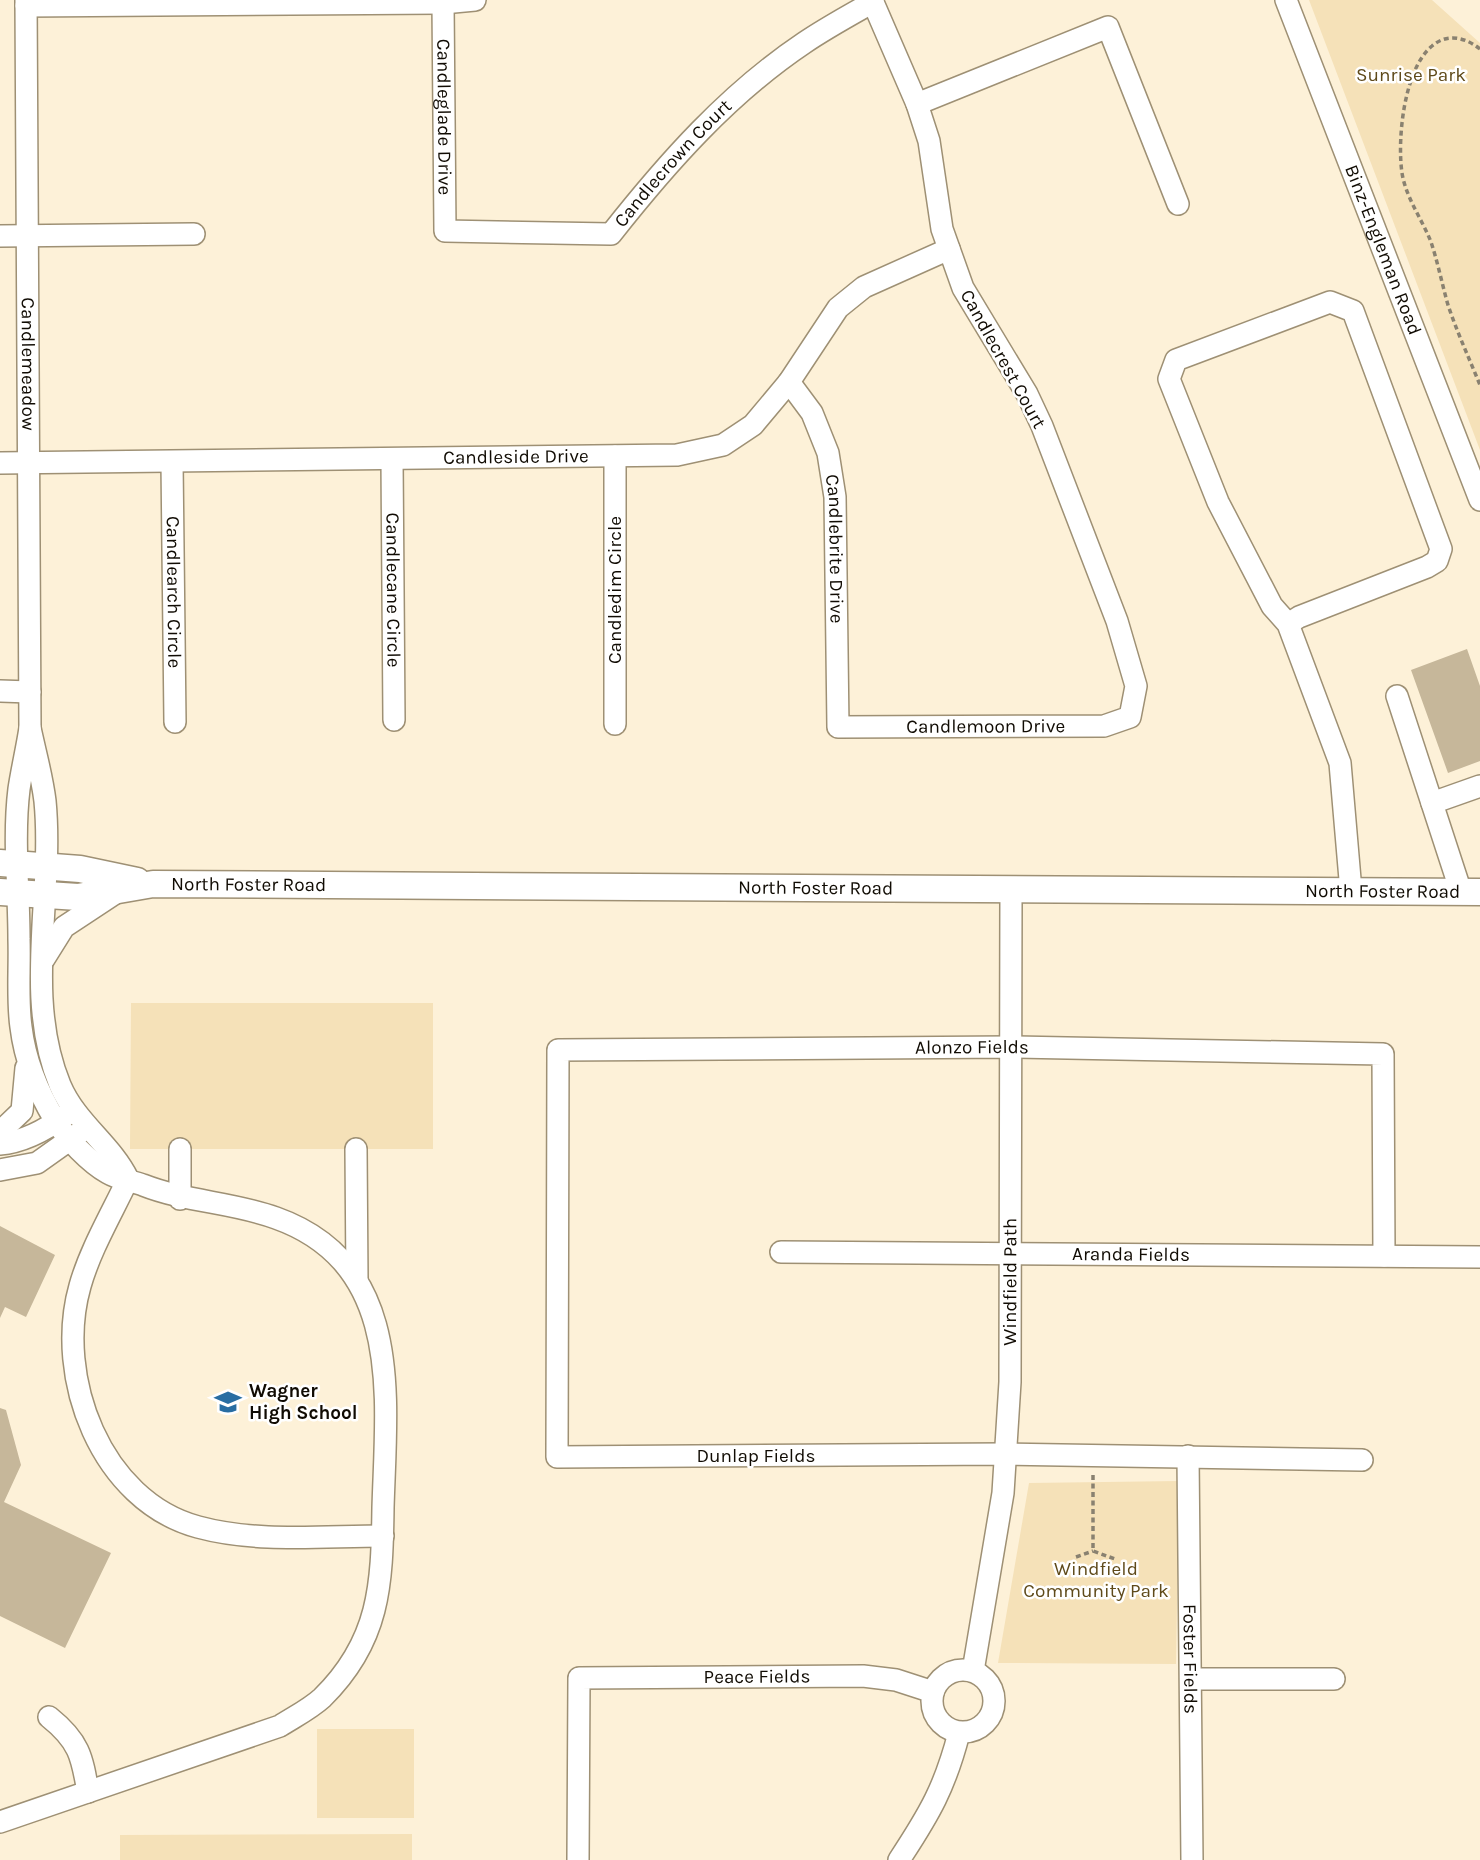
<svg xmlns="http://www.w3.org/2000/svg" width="1480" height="1860" viewBox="0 0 1480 1860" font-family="Karla,sans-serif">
  <rect width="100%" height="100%" fill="#fdf1d8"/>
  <!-- green -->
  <path fill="#f5e1b8" d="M 1309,0 L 1432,0 L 1480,43 L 1480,450 Z
    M 131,1003 L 433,1003 L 433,1149 L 130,1149 Z
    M 1179,1481 L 1176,1664 L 998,1663 L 1029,1483 Z
    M 317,1729 L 414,1729 L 414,1818 L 317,1818 Z
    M 412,1834 L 412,1860 L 120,1860 L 120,1835 Z"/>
  <!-- building -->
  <path fill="#c6b79a" d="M 1467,649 L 1480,686 L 1480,761 L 1448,773 L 1411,670 Z
    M 0,1226 L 55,1255 L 26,1317 L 5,1307 L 0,1318 Z
    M 0,1408 L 6,1410 L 21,1465 L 4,1502 L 111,1553 L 65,1648 L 0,1616 Z"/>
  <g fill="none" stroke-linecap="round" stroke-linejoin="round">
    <!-- minor casing -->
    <g stroke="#9e9074" stroke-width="24">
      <g id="minor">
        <path id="s1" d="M 26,0 L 30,728 C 35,752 42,776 45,801 C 54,894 23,996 60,1085 C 76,1123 111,1144 128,1179"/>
        <path id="s2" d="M 1286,0 L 1480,500"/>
        <path id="s3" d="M 443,3 L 445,231 L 611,234 C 667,163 728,94 804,43 C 826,28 850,15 873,2"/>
        <path d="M 26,6 L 443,3 L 475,0"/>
        <path d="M 917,104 L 1108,27 L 1178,204"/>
        <path d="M 0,236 L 194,234"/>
        <path id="s4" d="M 789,382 L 812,413 L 828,453 L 835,497 L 838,727 L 1104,726 L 1130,717 L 1136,686 L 1117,621 L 1042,426 L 1027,394 L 963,288 L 942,229 L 929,141 L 917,104 L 872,0"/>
        <path id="s5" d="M 392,459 L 394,720"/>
        <path id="s6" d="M 172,462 L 175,722"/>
        <path id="s7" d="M 0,463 L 677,455 L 723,445 L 753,425 L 789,382 L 838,308 L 864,287 L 949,249"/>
        <path d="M 1288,624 L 1299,617 L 1427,567 L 1437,561 L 1441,549 L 1353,311 L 1330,302 L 1176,360 L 1169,379 L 1218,502 L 1272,606 L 1288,624 L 1340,763 L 1351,891"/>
        <path d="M 0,691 L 30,692"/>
        <path d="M 1397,696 L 1461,892"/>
        <path d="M 615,724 L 615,456"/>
        <path d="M 1432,803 L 1480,786"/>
        <path d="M 44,959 L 64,927 L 114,894"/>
        <path d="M 0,1132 L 22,1111 L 26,1068"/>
        <path d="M 0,1144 C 24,1142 47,1129 66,1115"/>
        <path d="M 180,1149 L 180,1199"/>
        <path d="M 356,1149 L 357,1280"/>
        <path d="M 0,1170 L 37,1163 L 82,1131"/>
        <path d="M 128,1179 C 112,1213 90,1250 80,1286 C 54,1377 101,1501 198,1527 C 257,1543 322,1536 383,1536"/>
        <path id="s8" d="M 781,1252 L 1480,1257"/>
        <path id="s9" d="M 1188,1456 L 1192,1860"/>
        <path id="s10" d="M 1362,1460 L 1004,1454 L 557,1457 L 558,1050 L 1011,1047 L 1383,1054 L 1384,1256"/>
        <circle cx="963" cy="1701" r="31"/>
        <path id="s11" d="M 973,1671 L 1003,1493 L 1010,1382 L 1011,890"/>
        <path d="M 1191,1679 L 1334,1679"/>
        <path d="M 49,1717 C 79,1741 82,1756 88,1792"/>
        <path d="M 0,1822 L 280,1726 C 294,1717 310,1709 322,1698 C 380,1641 382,1585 383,1508 C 386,1399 405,1264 276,1218 C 233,1202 186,1202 143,1185 C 132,1181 118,1179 108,1173 C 89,1162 67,1139 55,1120 C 38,1092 25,1060 21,1027 C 17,999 20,968 19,939 C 19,890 13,838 19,789 C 22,769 27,748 30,728"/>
        <path id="s12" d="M 578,1860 L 579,1678 L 863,1676 L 896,1680 L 933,1692"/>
        <path d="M 899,1860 C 930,1813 945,1787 959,1733"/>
      </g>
    </g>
    <!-- major casing -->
    <g stroke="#9e9074" stroke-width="29">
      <g id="major">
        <path d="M 0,863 L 80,869 L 137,881"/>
        <path id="s13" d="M 0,892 L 78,897 L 153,884 L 1480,892"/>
      </g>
    </g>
    <!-- path -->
    <path stroke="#898170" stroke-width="3.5" stroke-dasharray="5 3.5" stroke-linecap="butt" d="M 1480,49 C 1465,37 1447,33 1432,46 C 1404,69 1397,139 1402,173 C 1406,198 1422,219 1431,242 C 1438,263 1442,284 1448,305 C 1457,332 1469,358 1480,385
      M 1093,1475 L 1093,1551 L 1115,1559
      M 1076,1557 L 1093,1551"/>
    <!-- minor -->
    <use href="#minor" stroke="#fff" stroke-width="21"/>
    <!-- major -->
    <use href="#major" stroke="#fff" stroke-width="26"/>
  </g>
  <!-- icons -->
  <defs>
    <g id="school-bare" transform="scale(2.1)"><path d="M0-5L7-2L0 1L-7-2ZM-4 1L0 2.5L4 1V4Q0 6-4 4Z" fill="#286da2" stroke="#fff" stroke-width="2.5" paint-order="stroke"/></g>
  </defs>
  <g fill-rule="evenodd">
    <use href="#school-bare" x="228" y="1402"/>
  </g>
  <g text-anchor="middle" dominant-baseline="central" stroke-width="5" stroke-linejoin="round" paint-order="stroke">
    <!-- park labels -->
    <g font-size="19" fill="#5f4a1a" stroke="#fff">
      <text x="1411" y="75">Sunrise Park</text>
      <text x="1096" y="1569">Windfield<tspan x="1096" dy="22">Community Park</tspan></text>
    </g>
    <!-- street labels -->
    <g font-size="19" fill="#100b03" stroke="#fff">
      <text stroke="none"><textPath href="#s3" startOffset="114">Candleglade Drive</textPath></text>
      <text stroke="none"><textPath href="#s3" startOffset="488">Candlecrown Court</textPath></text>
      <text stroke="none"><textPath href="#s2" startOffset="268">Binz-Engleman Road</textPath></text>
      <text transform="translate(1003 359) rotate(61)">Candlecrest Court</text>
      <text stroke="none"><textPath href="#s1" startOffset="364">Candlemeadow</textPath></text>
      <text stroke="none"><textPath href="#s7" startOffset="516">Candleside Drive</textPath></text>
      <text stroke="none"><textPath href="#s4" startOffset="178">Candlebrite Drive</textPath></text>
      <text stroke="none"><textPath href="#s5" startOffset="131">Candlecane Circle</textPath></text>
      <text transform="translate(615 590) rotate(-90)">Candledim Circle</text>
      <text stroke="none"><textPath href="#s6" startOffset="130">Candlearch Circle</textPath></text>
      <text stroke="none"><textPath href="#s4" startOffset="504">Candlemoon Drive</textPath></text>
      <text stroke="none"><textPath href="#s13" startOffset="250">North Foster Road</textPath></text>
      <text stroke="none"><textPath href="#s13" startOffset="817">North Foster Road</textPath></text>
      <text stroke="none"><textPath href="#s13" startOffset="1384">North Foster Road</textPath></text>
      <text stroke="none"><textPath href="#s10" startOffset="1626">Alonzo Fields</textPath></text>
      <text stroke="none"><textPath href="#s8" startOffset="350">Aranda Fields</textPath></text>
      <text stroke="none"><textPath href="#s11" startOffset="392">Windfield Path</textPath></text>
      <text x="756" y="1456">Dunlap Fields</text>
      <text stroke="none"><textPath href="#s9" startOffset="203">Foster Fields</textPath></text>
      <text stroke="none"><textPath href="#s12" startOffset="360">Peace Fields</textPath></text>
    </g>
    <!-- poi labels -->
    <g font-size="19" font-weight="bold" fill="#100b03" stroke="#fff" text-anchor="start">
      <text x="249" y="1391">Wagner<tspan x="249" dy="22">High School</tspan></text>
    </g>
  </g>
</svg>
